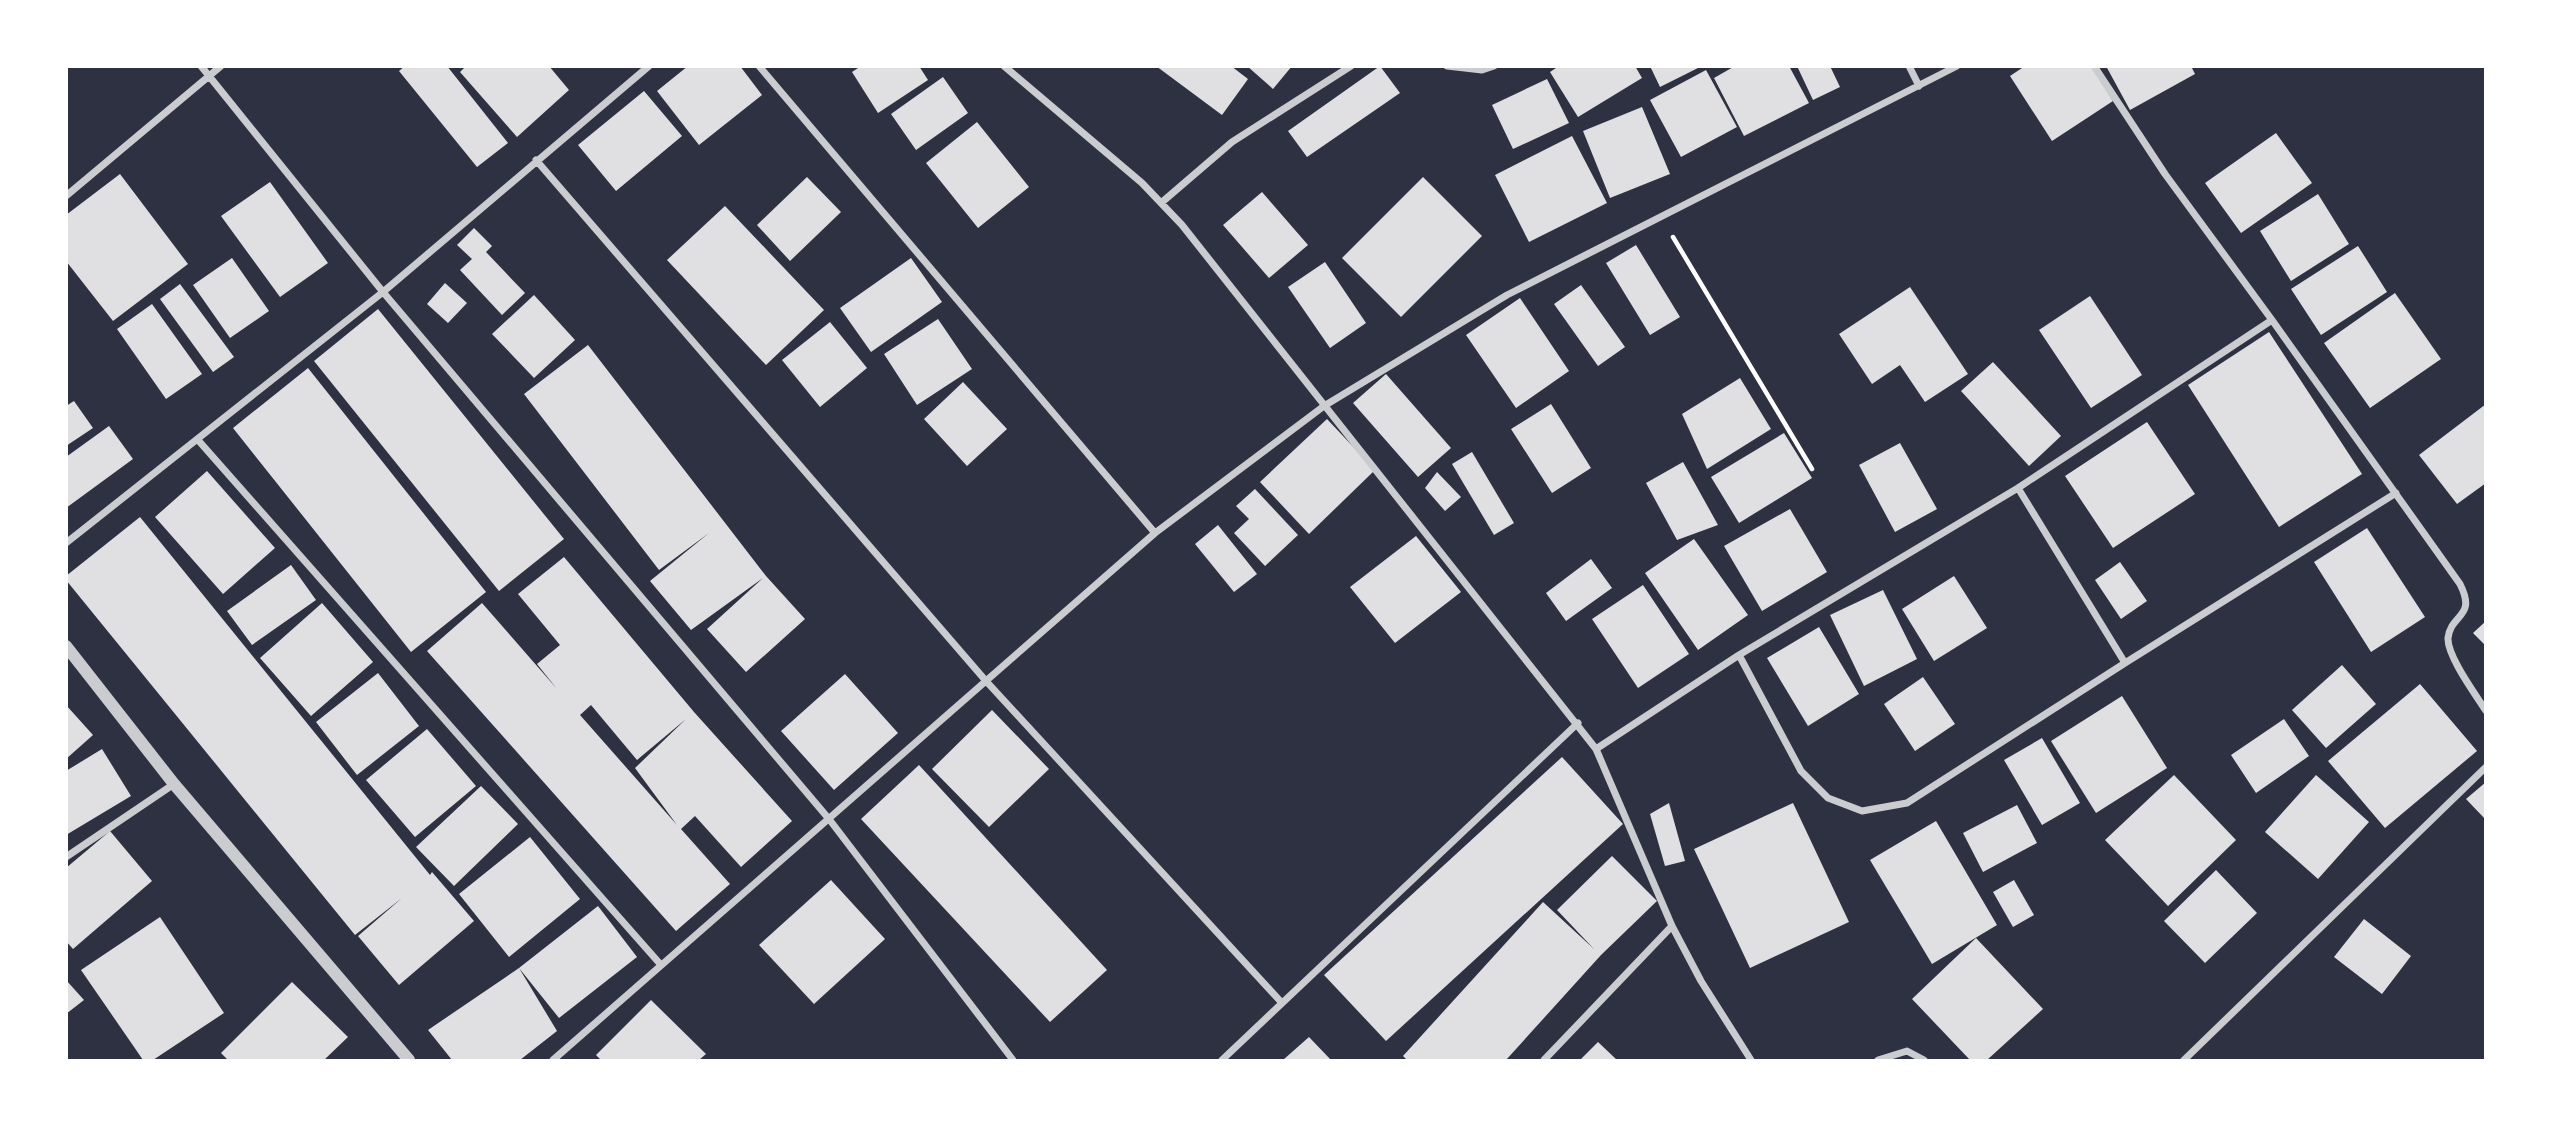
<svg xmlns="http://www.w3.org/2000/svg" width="2552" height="1127" viewBox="0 0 2552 1127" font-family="'Archivo Narrow',sans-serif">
  <rect width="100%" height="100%" fill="#2d3142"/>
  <!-- building -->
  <path fill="#e0e0e3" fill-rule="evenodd" d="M 405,66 L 447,66 L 508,143 L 477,167 L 399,71 Z
    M 466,66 L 549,66 L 569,90 L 517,137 L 460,72 Z
    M 688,66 L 740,66 L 762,95 L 699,145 L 657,91 Z
    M 861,66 L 919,66 L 928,80 L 878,113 L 852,72 Z
    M 1156,66 L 1231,66 L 1248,79 L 1222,115 Z
    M 1247,66 L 1292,66 L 1273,89 Z
    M 1380,66 L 1400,93 L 1307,157 L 1288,131 Z
    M 1559,66 L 1635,66 L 1642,78 L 1578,117 L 1550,72 Z
    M 1650,66 L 1702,66 L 1660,87 Z
    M 1735,66 L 1789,66 L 1809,103 L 1744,136 L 1714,78 Z
    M 1797,66 L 1830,66 L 1840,87 L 1813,100 Z
    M 2025,66 L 2091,66 L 2113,101 L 2052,141 L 2010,76 Z
    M 2106,66 L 2191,66 L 2195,74 L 2130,110 Z
    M 1706,70 L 1737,127 L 1681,157 L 1650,100 Z
    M 943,77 L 968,113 L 916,150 L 891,114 Z
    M 1547,79 L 1569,123 L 1513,149 L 1492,105 Z
    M 644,91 L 682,136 L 616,191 L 578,145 Z
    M 1642,107 L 1670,174 L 1610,198 L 1583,131 Z
    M 977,122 L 1029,187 L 978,228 L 926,163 Z
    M 2276,133 L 2312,183 L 2241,233 L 2205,183 Z
    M 1572,136 L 1607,203 L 1529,242 L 1495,175 Z
    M 120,174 L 188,264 L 113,321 L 66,261 L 66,215 Z
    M 807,177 L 841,212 L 790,261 L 757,225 Z
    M 1423,177 L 1482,236 L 1401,317 L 1342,258 Z
    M 270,182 L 328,263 L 280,297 L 221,216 Z
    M 1262,192 L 1308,245 L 1269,278 L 1223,225 Z
    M 2318,194 L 2349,244 L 2291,281 L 2260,231 Z
    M 725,206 L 824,310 L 766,365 L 667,260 Z
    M 474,228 L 492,246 L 486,252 L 525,293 L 502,315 L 460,270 L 472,259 L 457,245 Z
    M 1636,245 L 1680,317 L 1650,335 L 1606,263 Z
    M 2358,246 L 2387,292 L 2321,335 L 2291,289 Z
    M 232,258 L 269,311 L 230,338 L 193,285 Z
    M 911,258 L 942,302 L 871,352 L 840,308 Z
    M 1325,262 L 1366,323 L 1330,348 L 1288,287 Z
    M 445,283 L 467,303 L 448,323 L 427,304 Z
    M 180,284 L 234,357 L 213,372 L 160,299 Z
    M 1581,285 L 1625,347 L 1598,366 L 1554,304 Z
    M 1910,287 L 1968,374 L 1925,402 L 1900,365 L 1872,384 L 1839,334 Z
    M 2395,293 L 2441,359 L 2370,408 L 2324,343 Z
    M 534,295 L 575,340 L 534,378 L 492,334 Z
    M 2090,296 L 2142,375 L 2091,408 L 2039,330 Z
    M 1520,298 L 1569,371 L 1516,408 L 1466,335 Z
    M 152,304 L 202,374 L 166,399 L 117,329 Z
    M 378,309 L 564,539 L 499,591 L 314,361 Z
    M 938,319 L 972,369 L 917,405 L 884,354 Z
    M 830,322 L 867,368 L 820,407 L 782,360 Z
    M 2269,332 L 2362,474 L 2279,527 L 2188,385 Z
    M 588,345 L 766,576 L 805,619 L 746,672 L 707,629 L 763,578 L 691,630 L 650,581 L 709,533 L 659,570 L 524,394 Z
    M 1993,362 L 2061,436 L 2029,466 L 1961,391 Z
    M 308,368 L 486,592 L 411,652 L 233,428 Z
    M 1386,374 L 1451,448 L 1418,477 L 1353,403 Z
    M 1740,378 L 1771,429 L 1707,469 L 1682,414 Z
    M 963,382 L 1007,429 L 967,466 L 924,419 Z
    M 74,401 L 93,428 L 66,446 L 66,406 Z
    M 1551,404 L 1591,468 L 1552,493 L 1511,429 Z
    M 2486,404 L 2486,483 L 2457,504 L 2419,455 Z
    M 1327,419 L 1375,470 L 1309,534 L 1260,482 Z
    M 2147,422 L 2195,494 L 2113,548 L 2065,476 Z
    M 109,426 L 133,459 L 66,508 L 66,457 Z
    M 1784,433 L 1812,478 L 1739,523 L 1711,477 Z
    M 1900,443 L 1937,509 L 1895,532 L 1859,465 Z
    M 1472,452 L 1514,523 L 1494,535 L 1452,464 Z
    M 1683,462 L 1718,525 L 1677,540 L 1646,483 Z
    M 207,471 L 275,548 L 223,594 L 155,517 Z
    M 1437,472 L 1461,497 L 1445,511 L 1425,488 Z
    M 1255,489 L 1298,535 L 1265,566 L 1234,533 L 1249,519 L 1236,506 Z
    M 1790,509 L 1827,572 L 1762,611 L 1724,546 Z
    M 140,517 L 430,875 L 432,872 L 474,921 L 399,985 L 358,936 L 402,898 L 355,935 L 66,580 L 66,576 Z
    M 1218,525 L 1257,574 L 1234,592 L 1195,544 Z
    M 2367,528 L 2425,617 L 2371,652 L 2314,562 Z
    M 1416,536 L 1461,592 L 1395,643 L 1350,587 Z
    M 1694,539 L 1748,615 L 1698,650 L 1645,573 Z
    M 564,557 L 694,712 L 792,821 L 741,867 L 695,816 L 681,829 L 730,884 L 676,931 L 427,651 L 482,603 L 557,689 L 537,664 L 560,645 L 518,594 ZM 591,705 L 637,760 L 686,719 L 635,768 L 677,825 L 580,715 Z
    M 1591,559 L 1612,588 L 1566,621 L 1546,593 Z
    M 2120,562 L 2147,601 L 2121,619 L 2095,580 Z
    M 291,565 L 316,600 L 252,645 L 227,611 Z
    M 1954,576 L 1987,628 L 1934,661 L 1902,609 Z
    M 1643,585 L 1689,654 L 1638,688 L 1592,619 Z
    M 1883,590 L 1917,659 L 1864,686 L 1830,615 Z
    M 322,603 L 373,662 L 311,716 L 260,658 Z
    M 2486,621 L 2486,646 L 2473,633 Z
    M 1819,627 L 1859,694 L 1808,726 L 1767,658 Z
    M 2342,665 L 2376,704 L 2326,748 L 2292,710 Z
    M 378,673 L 419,726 L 357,775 L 316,722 Z
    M 845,674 L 898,733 L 834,790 L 781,731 Z
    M 1923,677 L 1955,724 L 1915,751 L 1884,704 Z
    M 2420,684 L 2477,751 L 2385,828 L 2328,761 Z
    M 2122,696 L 2167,768 L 2096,813 L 2051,741 Z
    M 66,705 L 93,735 L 66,759 Z
    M 992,710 L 1049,769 L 989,827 L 932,769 Z
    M 2284,719 L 2309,756 L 2256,793 L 2231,755 Z
    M 427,729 L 476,786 L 415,837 L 366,780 Z
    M 2042,738 L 2080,803 L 2042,825 L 2004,760 Z
    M 102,749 L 131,796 L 66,835 L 66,771 Z
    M 1562,757 L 1623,824 L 1386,1041 L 1324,975 Z
    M 919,765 L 1107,970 L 1050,1022 L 861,819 Z
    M 2174,775 L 2236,840 L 2168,906 L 2105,840 Z
    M 2316,775 L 2369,822 L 2318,879 L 2265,832 Z
    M 2486,782 L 2486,820 L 2466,799 Z
    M 481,786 L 518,824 L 454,886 L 416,847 Z
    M 1669,803 L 1685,861 L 1665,866 L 1650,814 Z
    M 1793,803 L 1849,922 L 1750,968 L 1694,849 Z
    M 2017,805 L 2037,843 L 1983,872 L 1963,833 Z
    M 1936,821 L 1997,925 L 1932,964 L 1870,860 Z
    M 110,831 L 152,881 L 73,949 L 66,941 L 66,868 Z
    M 530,837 L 580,899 L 509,957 L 459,894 Z
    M 1612,856 L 1657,901 L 1601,955 L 1506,1060 L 1407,1060 L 1403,1056 L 1543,902 L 1594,949 L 1557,910 Z
    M 2216,870 L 2257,913 L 2205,963 L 2164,921 Z
    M 831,880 L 885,939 L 814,1004 L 759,945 Z
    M 2014,880 L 2034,915 L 2013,927 L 1993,892 Z
    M 598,906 L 637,957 L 559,1018 L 519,968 L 557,1031 L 520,1060 L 452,1060 L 428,1030 L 519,968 Z
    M 160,917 L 224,1013 L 153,1060 L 143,1060 L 81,970 Z
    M 2364,919 L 2411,956 L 2382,994 L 2334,957 Z
    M 1976,938 L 2043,1009 L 1987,1060 L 1970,1060 L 1912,999 Z
    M 66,980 L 84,1000 L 66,1014 Z
    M 292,982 L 348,1037 L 324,1060 L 228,1060 L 221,1053 Z
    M 651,1000 L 706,1054 L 699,1060 L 601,1060 L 596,1055 Z
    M 1309,1037 L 1331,1060 L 1283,1060 Z
    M 1598,1042 L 1617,1060 L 1580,1060 Z"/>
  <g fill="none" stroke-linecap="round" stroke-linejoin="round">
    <!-- path -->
    <path stroke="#fff" stroke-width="4.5" d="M 1673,237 L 1812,469"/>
    <!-- minor -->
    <path stroke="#caccd0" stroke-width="7" d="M 201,66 L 383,292 L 829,819 L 1013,1060
      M 759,66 L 1155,533
      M 1004,66 L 1142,183 L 1182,225 L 1596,749 L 1739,655 L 2018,488 L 2272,320 L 2165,174 L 2094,66
      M 1447,66 L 1482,70 L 1494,66
      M 1909,66 L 1919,86
      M 536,160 L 986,681 L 1282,1003
      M 66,196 L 221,66
      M 1161,203 L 1232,142 L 1351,66
      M 2272,320 L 2460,584 C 2477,618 2451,613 2448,638 C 2447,656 2476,695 2486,711
      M 198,440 L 661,965
      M 66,543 L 383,292 L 649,66
      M 1739,655 L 1801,771 L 1828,798 L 1862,811 L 1907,803 L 2125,663 L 2018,488
      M 2125,663 L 2396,493
      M 1596,749 L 1672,926 L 1701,981 L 1751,1060
      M 66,857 L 174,784
      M 553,1060 L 1155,533 L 1324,406 L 1507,295 L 1957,66
      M 1222,1060 L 1578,723
      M 1544,1060 L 1672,926
      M 1878,1060 L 1907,1051 L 1924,1060
      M 2184,1060 L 2486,767"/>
    <!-- tertiary -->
    <path stroke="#caccd0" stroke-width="12" d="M 66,646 L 174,784 L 409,1060"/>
  </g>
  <!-- border -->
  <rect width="2552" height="1127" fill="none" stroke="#ffffff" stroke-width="136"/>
</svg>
